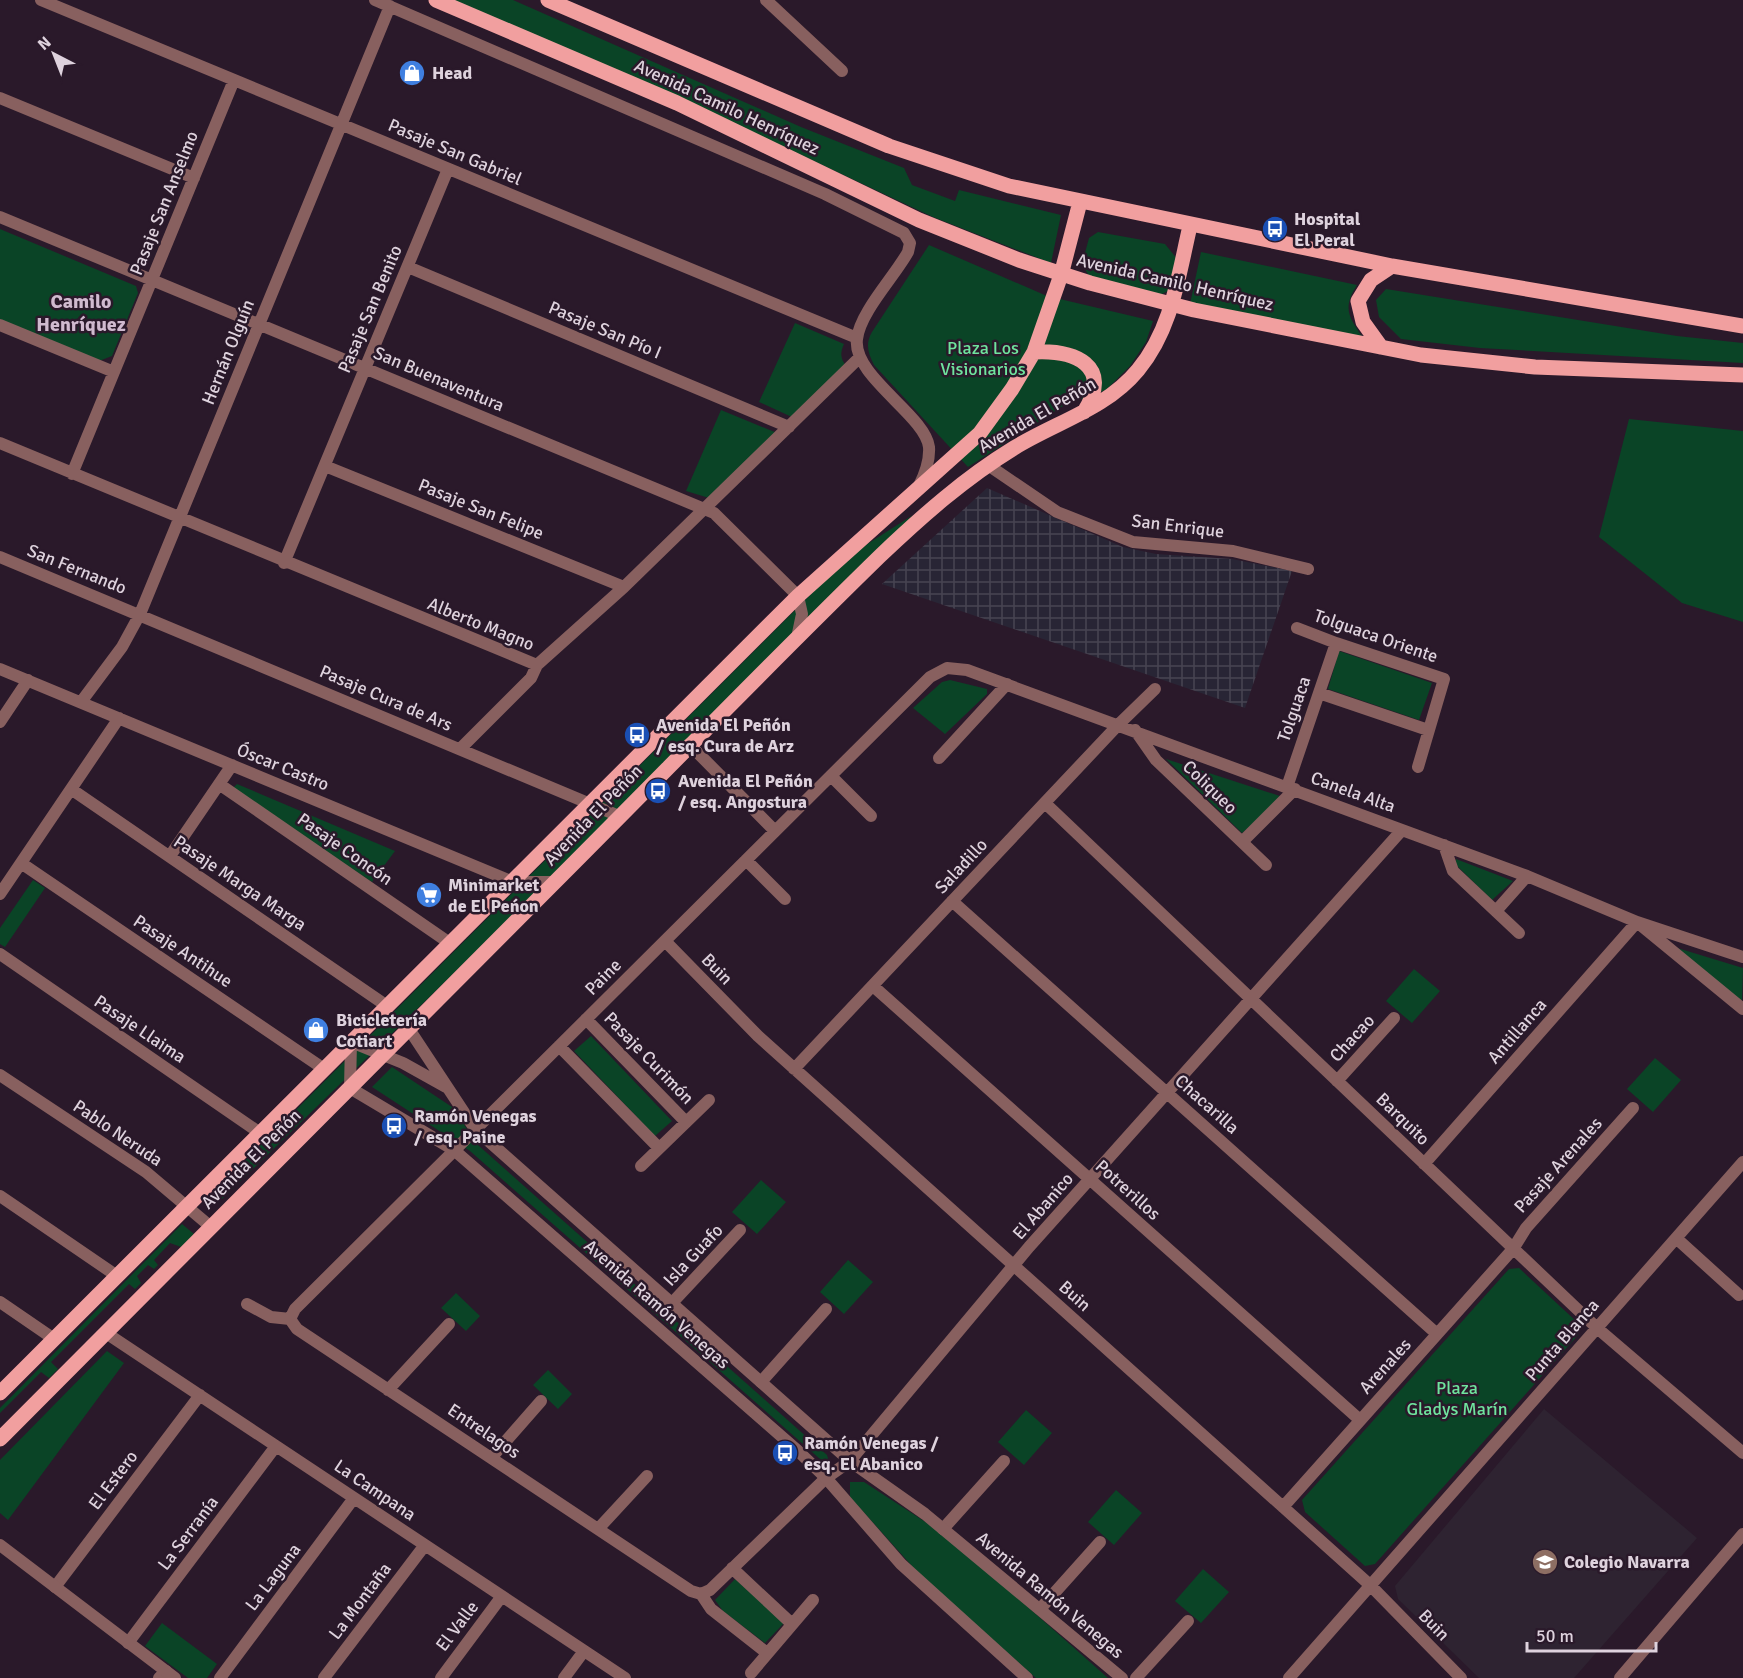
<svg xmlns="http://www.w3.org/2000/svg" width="1743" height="1678" viewBox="0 0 1743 1678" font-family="Signika,sans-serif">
  <defs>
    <pattern id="industrial-grid" width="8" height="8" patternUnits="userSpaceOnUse" patternTransform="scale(1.5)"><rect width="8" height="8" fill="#282535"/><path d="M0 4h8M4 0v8" fill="none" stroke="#474452"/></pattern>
  </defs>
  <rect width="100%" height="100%" fill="#2a192a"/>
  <!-- industrial -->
  <path fill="url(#industrial-grid)" d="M 987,488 L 1123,547 L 1156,554 L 1232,559 L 1292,571 L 1245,708 L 882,584 Z"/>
  <!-- education -->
  <path fill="#2e2331" d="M 1544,1409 L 1697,1538 L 1574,1678 L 1479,1678 L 1398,1599 L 1395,1586 Z"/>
  <!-- green -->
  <path fill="#0a4426" d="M 454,0 L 513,0 L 801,127 L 904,168 L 912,185 L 955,201 L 959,190 L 1061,215 L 1051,263 L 933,217 L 705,110 Z
    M 0,229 L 136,286 L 138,293 L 112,356 L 99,361 L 0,320 Z
    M 1098,232 L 1165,244 L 1178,260 L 1174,288 L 1160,295 L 1089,276 L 1082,264 L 1089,238 Z
    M 929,245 L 1047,296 L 1153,321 L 1146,342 L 1130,366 L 1106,390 L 1063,406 L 968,467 L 874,365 C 868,353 865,344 872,332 Z
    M 1201,252 L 1357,285 C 1341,310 1350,318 1365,341 L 1190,304 Z
    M 1386,289 L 1677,336 L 1743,343 L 1743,363 L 1480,348 L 1401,339 L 1379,317 L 1376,300 Z
    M 795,323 L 844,344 C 840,353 840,359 847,367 L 794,418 L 759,402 Z
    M 721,410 L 777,433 L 709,498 L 686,491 Z
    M 1629,419 L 1743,431 L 1743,622 L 1682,603 L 1599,537 Z
    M 913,515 L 455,972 L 216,1205 L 208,1198 L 850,555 Z
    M 1339,651 L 1432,683 L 1419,720 L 1328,689 Z
    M 950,680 L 987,689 L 987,694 L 945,734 L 913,708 L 942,682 Z
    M 1166,759 L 1283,797 L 1242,833 Z
    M 237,784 L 395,851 L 372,882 L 232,789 Z
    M 1456,859 L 1513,881 L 1492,900 L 1456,865 Z
    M 33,880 L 45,888 L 5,947 L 0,944 L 0,928 Z
    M 1674,947 L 1743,968 L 1742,1001 Z
    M 1414,969 L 1440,991 L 1412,1023 L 1386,1001 Z
    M 591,1036 L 672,1121 L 655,1136 L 574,1051 Z
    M 1655,1058 L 1681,1080 L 1653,1112 L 1627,1089 Z
    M 392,1067 L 452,1107 L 478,1145 L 827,1455 L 829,1462 L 820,1459 L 470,1151 L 372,1087 Z
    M 761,1180 L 786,1202 L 757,1234 L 732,1212 Z
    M 182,1224 L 194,1234 L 181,1247 L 170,1243 L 154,1260 L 158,1265 L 154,1269 L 148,1265 L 137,1276 L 141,1283 L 135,1289 L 129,1284 L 51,1362 L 58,1369 L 49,1378 L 41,1372 L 0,1413 L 0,1408 Z
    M 848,1260 L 873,1282 L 844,1314 L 820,1292 Z
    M 1519,1268 L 1577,1322 L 1578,1335 L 1375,1564 L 1365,1566 L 1305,1512 L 1302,1500 L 1509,1269 Z
    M 456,1293 L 480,1316 L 466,1331 L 441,1308 Z
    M 107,1351 L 124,1363 L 8,1520 L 0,1513 L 0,1460 Z
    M 548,1370 L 572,1394 L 558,1409 L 533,1385 Z
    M 1026,1410 L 1052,1433 L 1024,1465 L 998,1442 Z
    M 850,1482 L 864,1482 L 950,1538 L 1108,1678 L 1036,1678 L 921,1576 L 850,1497 Z
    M 1116,1490 L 1142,1513 L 1114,1545 L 1088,1522 Z
    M 1203,1569 L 1229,1592 L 1201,1623 L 1175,1601 Z
    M 735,1579 L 784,1623 L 765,1643 L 723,1611 L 715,1600 Z
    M 162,1623 L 217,1664 L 207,1678 L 188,1678 L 145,1646 Z"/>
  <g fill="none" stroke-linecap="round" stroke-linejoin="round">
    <!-- minor -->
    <path stroke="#88605f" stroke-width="12" d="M 41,0 L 857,338
      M 375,0 L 825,194 L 904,233 L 910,243 L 908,252 C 895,276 860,312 857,339 C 852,376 925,415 929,447 C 930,461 925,474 919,486
      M 766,0 L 842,71
      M 0,98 L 194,178
      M 0,217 L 714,513 L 798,596 L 802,614 L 797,638
      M 408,267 L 789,427
      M 0,325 L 114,372
      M 0,443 L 537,665 L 624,587 L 860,357
      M 988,465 L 1057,512 L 1133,542 L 1233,551 L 1308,569
      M 325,466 L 624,587
      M 72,474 L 234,80
      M 0,557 L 619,816
      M 284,563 L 448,169
      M 1297,628 L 1336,643 L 1444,679 L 1418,767
      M 0,669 L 513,882 L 555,882
      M 1319,693 L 1428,730
      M 81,702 L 122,647 L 140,614 L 390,6
      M 0,722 L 28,680
      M 1135,730 L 1156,760 L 1266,865
      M 689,744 L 775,831
      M 460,749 L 531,678 L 537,665
      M 939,758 L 1007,684
      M 831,776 L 871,816
      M 219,784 L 451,944
      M 1287,787 L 1336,643
      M 71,789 L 387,1006
      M 1045,803 L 1597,1328 L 1743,1453
      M 1242,842 L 1295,789
      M 1444,845 L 1453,871 L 1519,933
      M 170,856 L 232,765
      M 746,860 L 785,899
      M 21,863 L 324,1069
      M 0,894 L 119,718
      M 952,901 L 1437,1334
      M 1496,911 L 1527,876
      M 665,941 L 758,1036 L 1370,1585 L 1461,1678
      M 0,954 L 260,1133
      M 873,986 L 1360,1420
      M 586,1019 L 686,1122
      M 559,1046 L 659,1148
      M 794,1069 L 1119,724 L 1155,689
      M 0,1075 L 146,1172 L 211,1227
      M 1337,1081 L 1394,1018
      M 1424,1164 L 1637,922 L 1743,1009
      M 641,1166 L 709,1100
      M 0,1196 L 117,1276
      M 1676,1238 L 1739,1295
      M 0,1302 L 54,1339
      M 672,1303 L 740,1230
      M 247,1304 L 271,1317 L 290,1319
      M 290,1319 L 295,1309 L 930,677 L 947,668 L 967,670 L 1527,876 L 1637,922 L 1743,957
      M 290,1319 L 297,1329 L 691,1591 L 701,1594
      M 106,1333 L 625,1678
      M 761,1382 L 826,1309
      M 388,1390 L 449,1324
      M 491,1458 L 541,1401
      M 1283,1507 L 1513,1249 L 1526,1228 L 1633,1108
      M 598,1529 L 647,1476
      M 943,1529 L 1004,1461
      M 732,1568 L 792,1624
      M 55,1587 L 200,1395
      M 701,1594 L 710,1590 L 826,1478 L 850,1461 L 1029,1247 L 1402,830
      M 701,1594 L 711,1609 L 767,1653
      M 1040,1609 L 1100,1542
      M 128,1643 L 276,1446
      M 751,1673 L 813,1600
      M 159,1678 L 166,1671
      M 220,1678 L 354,1498
      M 324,1678 L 425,1545
      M 441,1678 L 502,1596
      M 564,1678 L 584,1651
      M 1136,1678 L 1188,1621
      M 1289,1678 L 1743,1162
      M 1620,1678 L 1743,1534"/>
    <!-- tertiary -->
    <path stroke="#88605f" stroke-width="12" d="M 409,1029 L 475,1129 L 850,1461 L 925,1514 L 1122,1678
      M 446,1087 L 403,1063 L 351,1042 L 350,1088 L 454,1150 L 797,1450 L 826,1478 L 901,1564 L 1027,1678
      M 0,1545 L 175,1678"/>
    <!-- primary -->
    <path stroke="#f19f9f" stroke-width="15" d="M 436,0 L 677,103 L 919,220 L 1019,260 L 1090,283 L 1194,310 L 1421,355 L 1535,367 L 1743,375
      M 548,0 L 889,146 L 1009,186 L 1392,266 L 1743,326
      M 1381,347 L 1363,322 L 1358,301 L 1371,280 L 1392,266
      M 1034,352 C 1074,350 1114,365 1084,412
      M 0,1393 L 798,596 L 980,433 L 1012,389 L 1034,352 L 1061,275 L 1080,202
      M 0,1439 C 183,1255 367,1072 550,887 C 660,777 768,665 880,556 C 922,516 965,478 1014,448 C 1056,422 1106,409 1138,370 C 1172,329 1178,277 1190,226"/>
  </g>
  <!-- icons -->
  <defs>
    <g id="shop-disc" transform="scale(1.35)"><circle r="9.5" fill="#3f7fe0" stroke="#2a192a"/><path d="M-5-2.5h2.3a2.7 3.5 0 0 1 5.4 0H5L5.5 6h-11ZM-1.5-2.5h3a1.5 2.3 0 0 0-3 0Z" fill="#fff"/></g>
    <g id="bus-disc" transform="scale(1.35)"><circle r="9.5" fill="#1a4fb4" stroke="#2a192a"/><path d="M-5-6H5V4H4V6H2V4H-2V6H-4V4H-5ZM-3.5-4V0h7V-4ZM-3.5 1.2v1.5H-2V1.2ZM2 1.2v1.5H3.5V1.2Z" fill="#fff"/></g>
    <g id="supermarket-disc" transform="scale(1.35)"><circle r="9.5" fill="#3f7fe0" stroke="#2a192a"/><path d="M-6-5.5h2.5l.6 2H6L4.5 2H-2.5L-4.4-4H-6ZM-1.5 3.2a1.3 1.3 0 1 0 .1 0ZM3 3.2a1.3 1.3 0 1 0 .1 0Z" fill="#fff"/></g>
    <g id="school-disc" transform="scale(1.35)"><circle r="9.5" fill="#8d6e63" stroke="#2a192a"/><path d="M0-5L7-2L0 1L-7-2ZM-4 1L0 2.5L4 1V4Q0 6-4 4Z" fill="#fff"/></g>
  </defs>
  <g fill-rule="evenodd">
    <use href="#shop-disc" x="412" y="73"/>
    <use href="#bus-disc" x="1275" y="229"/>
    <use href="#bus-disc" x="637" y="735"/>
    <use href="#bus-disc" x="658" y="791"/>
    <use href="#supermarket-disc" x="429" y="895"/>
    <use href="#shop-disc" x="316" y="1030"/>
    <use href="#bus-disc" x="394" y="1126"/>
    <use href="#bus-disc" x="785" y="1453"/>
    <use href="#school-disc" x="1545" y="1562"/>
  </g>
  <g text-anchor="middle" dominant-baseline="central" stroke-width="5" stroke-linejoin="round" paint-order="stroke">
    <!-- poi labels -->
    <g font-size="18" font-weight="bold" fill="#ded2dd" stroke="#2a192a" text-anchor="start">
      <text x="432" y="73">Head</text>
      <text x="1294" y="219">Hospital<tspan x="1294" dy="21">El Peral</tspan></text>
      <text x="656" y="725">Avenida El Peñón<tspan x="656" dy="21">/ esq. Cura de Arz</tspan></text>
      <text x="678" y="781">Avenida El Peñón<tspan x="678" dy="21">/ esq. Angostura</tspan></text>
      <text x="448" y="885">Minimarket<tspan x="448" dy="21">de El Peńon</tspan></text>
      <text x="336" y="1020">Bicicletería<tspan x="336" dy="21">Cotiart</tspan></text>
      <text x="414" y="1116">Ramón Venegas<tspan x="414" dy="21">/ esq. Paine</tspan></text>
      <text x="804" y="1443">Ramón Venegas /<tspan x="804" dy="21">esq. El Abanico</tspan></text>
      <text x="1564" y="1562">Colegio Navarra</text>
    </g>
    <!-- street labels -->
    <g font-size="18" fill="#ded2dd" stroke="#2a192a">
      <text transform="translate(727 107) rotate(25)">Avenida Camilo Henríquez</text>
      <text transform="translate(455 152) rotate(23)">Pasaje San Gabriel</text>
      <text transform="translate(164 203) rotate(-68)">Pasaje San Anselmo</text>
      <text transform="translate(1175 282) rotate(13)">Avenida Camilo Henríquez</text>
      <text transform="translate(370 309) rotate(-67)">Pasaje San Benito</text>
      <text transform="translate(605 330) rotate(23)">Pasaje San Pío I</text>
      <text transform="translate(228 352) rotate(-68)">Hernán Olguín</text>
      <text transform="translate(439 379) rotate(23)">San Buenaventura</text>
      <text transform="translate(1037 415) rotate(-30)">Avenida El Peñón</text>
      <text transform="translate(481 509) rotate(22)">Pasaje San Felipe</text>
      <text transform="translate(1178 526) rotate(7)">San Enrique</text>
      <text transform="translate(77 569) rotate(22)">San Fernando</text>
      <text transform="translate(481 624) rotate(22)">Alberto Magno</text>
      <text transform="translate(1376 636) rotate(19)">Tolguaca Oriente</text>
      <text transform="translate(386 698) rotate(23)">Pasaje Cura de Ars</text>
      <text transform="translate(1294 709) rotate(-71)">Tolguaca</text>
      <text transform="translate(283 767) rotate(22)">Óscar Castro</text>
      <text transform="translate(1210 787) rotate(44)">Coliqueo</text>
      <text transform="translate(1353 792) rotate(20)">Canela Alta</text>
      <text transform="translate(593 815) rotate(-46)">Avenida El Peñón</text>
      <text transform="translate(345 849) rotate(35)">Pasaje Concón</text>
      <text transform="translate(961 866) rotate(-47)">Saladillo</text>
      <text transform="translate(240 883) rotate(34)">Pasaje Marga Marga</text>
      <text transform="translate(183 951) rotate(34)">Pasaje Antihue</text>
      <text transform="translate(717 969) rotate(46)">Buin</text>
      <text transform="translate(603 977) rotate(-45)">Paine</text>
      <text transform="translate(140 1029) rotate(34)">Pasaje Llaima</text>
      <text transform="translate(1517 1031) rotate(-49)">Antillanca</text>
      <text transform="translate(1352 1038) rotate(-48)">Chacao</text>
      <text transform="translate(649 1058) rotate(46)">Pasaje Curimón</text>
      <text transform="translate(1207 1104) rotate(42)">Chacarilla</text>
      <text transform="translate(1403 1119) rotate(44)">Barquito</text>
      <text transform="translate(118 1133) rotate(34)">Pablo Neruda</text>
      <text transform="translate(251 1159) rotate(-45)">Avenida El Peñón</text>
      <text transform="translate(1558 1165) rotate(-48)">Pasaje Arenales</text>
      <text transform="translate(1128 1190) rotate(42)">Potrerillos</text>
      <text transform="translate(1043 1206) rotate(-49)">El Abanico</text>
      <text transform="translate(693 1255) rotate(-47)">Isla Guafo</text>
      <text transform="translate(1075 1296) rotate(42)">Buin</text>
      <text transform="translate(657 1304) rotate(41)">Avenida Ramón Venegas</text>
      <text transform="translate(1562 1340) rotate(-49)">Punta Blanca</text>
      <text transform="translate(1385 1366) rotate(-48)">Arenales</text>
      <text transform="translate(484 1431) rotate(34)">Entrelagos</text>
      <text transform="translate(113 1480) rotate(-53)">El Estero</text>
      <text transform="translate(375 1490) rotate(34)">La Campana</text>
      <text transform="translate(188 1533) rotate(-53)">La Serranía</text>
      <text transform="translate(273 1577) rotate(-53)">La Laguna</text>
      <text transform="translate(1050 1595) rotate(40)">Avenida Ramón Venegas</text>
      <text transform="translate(360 1601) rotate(-53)">La Montaña</text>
      <text transform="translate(1434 1625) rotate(46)">Buin</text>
      <text transform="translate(457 1626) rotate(-53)">El Valle</text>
    </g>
    <!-- park labels -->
    <g font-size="18" fill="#6fe49e" stroke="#2a192a">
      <text x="983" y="348">Plaza Los<tspan x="983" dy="21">Visionarios</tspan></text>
      <text x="1457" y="1388">Plaza<tspan x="1457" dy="21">Gladys Marín</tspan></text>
    </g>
    <!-- neighbourhood labels -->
    <g font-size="20" font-weight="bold" fill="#d0bacf" stroke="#2a192a">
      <text x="81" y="301">Camilo<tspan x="81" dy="23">Henríquez</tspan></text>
    </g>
  </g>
  <!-- north arrow -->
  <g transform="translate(54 54) rotate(318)" stroke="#2a192a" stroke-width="4.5" paint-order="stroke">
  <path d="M0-4.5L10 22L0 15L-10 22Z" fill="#ded2dd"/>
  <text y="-9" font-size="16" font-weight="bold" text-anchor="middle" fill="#ded2dd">N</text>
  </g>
  <!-- scale -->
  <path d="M1527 1642v9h129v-9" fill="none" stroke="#ded2dd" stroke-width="3"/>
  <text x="1536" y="1642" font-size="18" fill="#ded2dd" stroke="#2a192a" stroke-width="4.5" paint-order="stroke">50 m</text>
</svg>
